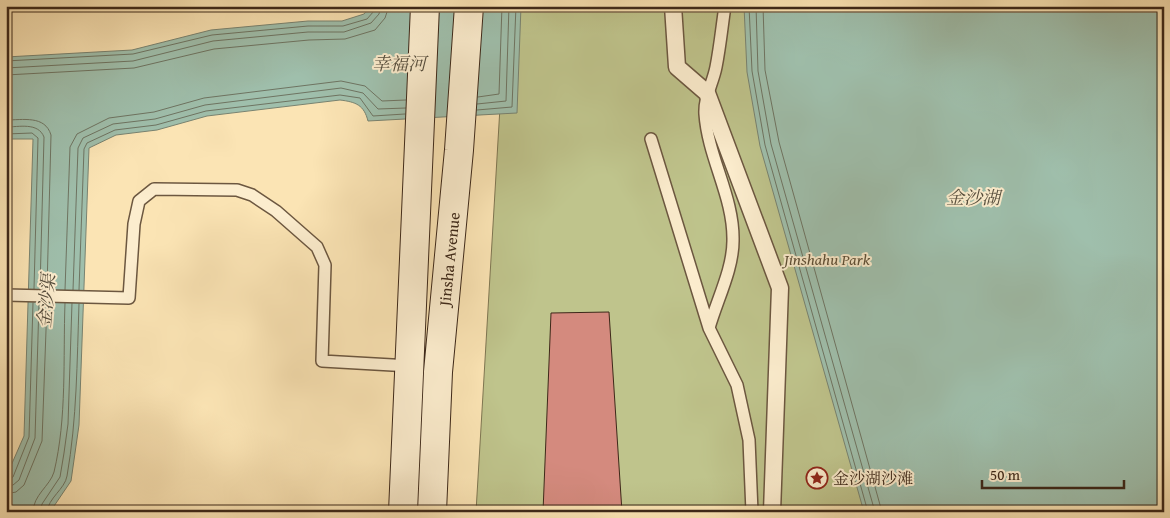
<svg xmlns="http://www.w3.org/2000/svg" width="1170" height="518" viewBox="0 0 1170 518" font-family="'Gentium Book Plus','Noto Serif SC',serif">
  <rect width="100%" height="100%" fill="#fbe4b4"/>
  <filter id="stains"><feTurbulence type="fractalNoise" baseFrequency=".004" numOctaves="4"/><feColorMatrix values="0 0 0 0 .2 0 0 0 0 .09 0 0 0 0 .02 0 0 0 .5 -.17"/></filter>
  <radialGradient id="worn" r=".72"><stop offset=".6" stop-color="#630" stop-opacity="0"/><stop offset="1" stop-color="#630" stop-opacity=".3"/></radialGradient>
  <!-- green -->
  <path fill="#bfc48c" stroke="#7e7652" d="M 506,6 L 1164,6 L 1164,512 L 476,512 Z"/>
  <!-- water -->
  <path fill="#9fbfac" stroke="#788371" d="M 371,6 L 521,6 L 517,113 L 368,121 C 364,105 356,102 340,100 L 207,116 L 157,130 L 116,135 L 89,148 L 79,425 L 71,481 L 50,512 L 6,512 L 6,477 L 24,436 L 33,139 L 6,139 L 6,57 L 132,50 L 211,30 L 308,21 L 342,21 L 364,14 Z
    M 744,6 L 1164,6 L 1164,512 L 864,512 L 760,146 L 747,72 Z"/>
  <g fill="none" stroke-linecap="round" stroke-linejoin="round">
    <!-- shore -->
    <path stroke="#6e7462" stroke-width="1" d="M 749,6 L 752,71 L 765,145 L 868,512
      M 756,6 L 758,71 L 771,144 L 875,512
      M 763,6 L 765,70 L 779,142 L 882,512
      M 6,61 L 133,54 L 212,35 L 308,26 L 343,26 L 367,19 L 374,11 L 375,6
      M 6,68 L 133,61 L 213,41 L 308,32 L 344,32 L 371,23 L 379,14 L 381,6
      M 6,75 L 134,68 L 214,49 L 309,40 L 345,39 L 375,30 L 385,18 L 389,6
      M 478,97 L 499,94 L 502,6
      M 477,104 L 506,101 L 509,6
      M 477,110 L 512,107 L 516,6
      M 6,120 C 23,120 45,115 51,135 L 47,289
      M 6,127 C 19,127 38,122 44,137 L 40,289
      M 6,134 L 32,133 L 38,138 L 34,289
      M 65,290 L 70,147 L 77,134 L 109,118 L 154,112 L 204,98 L 341,81 L 365,86 L 382,101 L 406,100
      M 73,290 L 78,148 L 83,138 L 113,124 L 155,119 L 205,105 L 341,88 L 363,93 L 378,109 L 406,108
      M 79,290 L 84,149 L 87,143 L 115,130 L 156,125 L 206,111 L 340,95 L 360,98 L 373,116 L 405,114
      M 6,480 L 13,477 L 29,437 L 33,303
      M 6,487 L 13,485 L 19,480 L 35,438 L 39,303
      M 6,494 L 16,492 L 24,485 L 42,441 L 47,303
      M 33,512 C 33,495 50,486 54,472 C 67,418 63,358 65,303
      M 40,512 L 42,504 L 60,477 L 64,453 L 68,424 L 72,303
      M 47,512 C 48,498 65,489 67,476 C 77,419 77,361 79,304"/>
  </g>
  <!-- building -->
  <path fill="#d48a7e" stroke="#3d2819" d="M 609,312 L 622,512 L 543,512 L 551,313 Z"/>
  <g fill="none" stroke-linecap="round" stroke-linejoin="round">
    <!-- service casing -->
    <g stroke="#6c5740" stroke-width="14">
      <path id="service" d="M 651,139 L 709,328 L 737,385 L 749,440 L 752,512
        M 6,295 L 129,298 L 134,224 L 139,201 L 154,189 L 237,190 L 252,195 L 276,211 L 317,247 L 325,265 L 322,361 L 410,366
        M 709,328 C 717,300 733,269 733,241 C 734,197 708,158 705,114 C 704,97 713,83 716,67 C 720,47 722,26 725,6"/>
    </g>
    <!-- pedestrian casing -->
    <g stroke="#6c5740" stroke-width="19">
      <path id="pedestrian" d="M 673,6 L 677,67 L 707,93 L 780,288 L 772,512"/>
    </g>
    <!-- secondary casing -->
    <g stroke="#3d2819" stroke-width="30">
      <path id="secondary" d="M 403,512 L 425,6
        M 432,512 L 438,372 L 459,150 L 469,6"/>
    </g>
    <!-- service -->
    <use href="#service" stroke="#fcedce" stroke-width="11"/>
    <!-- pedestrian -->
    <use href="#pedestrian" stroke="#fcedce" stroke-width="16"/>
    <!-- secondary -->
    <use href="#secondary" stroke="#fcedce" stroke-width="28"/>
  </g>
  <!-- icons -->
  <defs>
    <g id="sight-ring" transform="scale(1.125)"><circle r="9.5" fill="#fcedce" stroke="#8f2418" stroke-width="1.5"/><path d="M0-6L1.8-2.2L6-1.7L2.9 1.2L3.7 5.4L0 3.3L-3.7 5.4L-2.9 1.2L-6-1.7L-1.8-2.2Z" fill="#8f2418"/></g>
  </defs>
  <g fill-rule="evenodd">
    <use href="#sight-ring" x="817" y="478"/>
  </g>
  <g text-anchor="middle" dominant-baseline="central" stroke-width="4" stroke-linejoin="round" paint-order="stroke">
    <!-- street labels -->
    <g font-size="16" fill="#3d2819" stroke="#fcedce">
      <text transform="translate(449 259) rotate(-84)">Jinsha Avenue</text>
    </g>
    <!-- park labels -->
    <g font-size="16" font-style="italic" fill="#5e4f36" stroke="#fcedce">
      <text x="827" y="259">Jinshahu Park</text>
    </g>
    <!-- poi labels -->
    <g font-size="16" fill="#3d2819" stroke="#fcedce" text-anchor="start">
      <text x="833" y="478">金沙湖沙滩</text>
    </g>
    <!-- water labels -->
    <g font-size="18" font-style="italic" fill="#564e3e" stroke="#fcedce">
      <text x="399" y="63">幸福河</text>
      <text x="973" y="197">金沙湖</text>
      <text transform="translate(46 301) rotate(-85)">金沙渠</text>
    </g>
  </g>
  <!-- margin -->
  <rect width="1170" height="518" fill="none" stroke="#fbe4b4" stroke-width="25"/>
  <rect x="8" y="8" width="1155" height="503" fill="none" stroke="#3d2819" stroke-width="2.5"/>
  <rect x="12" y="12" width="1145" height="493" fill="none" stroke="#3d2819"/>
  <!-- scale -->
  <path d="M982 480v8h142v-8" fill="none" stroke="#3d2819" stroke-width="2.5"/>
  <text x="990" y="480" font-size="15" fill="#3d2819" stroke="#fcedce" stroke-width="4" paint-order="stroke">50 m</text>
  <rect width="100%" height="100%" filter="url(#stains)"/>
  <rect width="100%" height="100%" fill="url(#worn)"/>
</svg>
